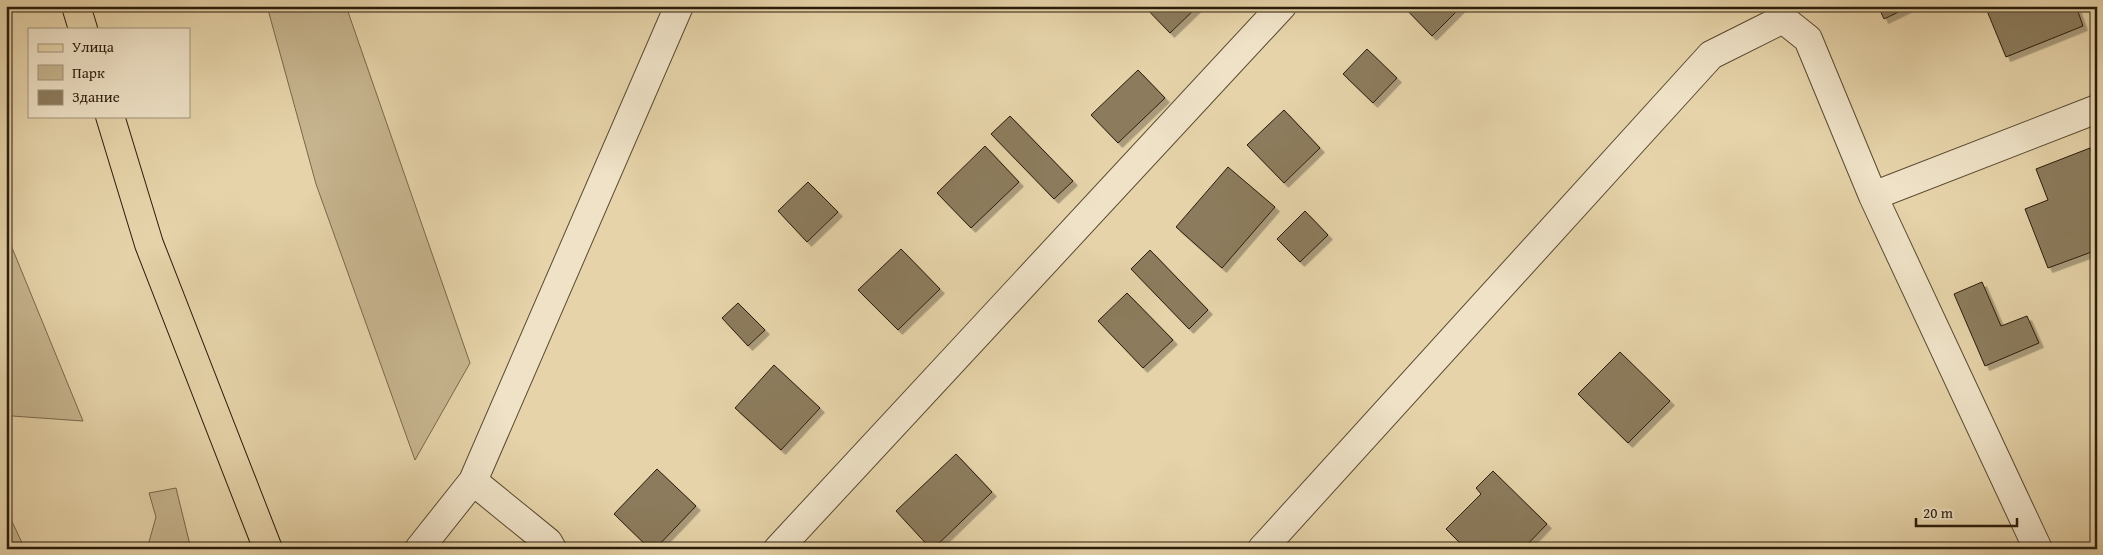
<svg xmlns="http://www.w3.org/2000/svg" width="2103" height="555" viewBox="0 0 2103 555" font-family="'Gentium Book Plus',serif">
  <defs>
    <filter id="shadow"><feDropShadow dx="4.5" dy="4.5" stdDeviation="0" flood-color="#0004"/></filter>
  </defs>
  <rect width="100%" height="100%" fill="#e6d3a9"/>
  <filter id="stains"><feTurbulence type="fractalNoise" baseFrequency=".004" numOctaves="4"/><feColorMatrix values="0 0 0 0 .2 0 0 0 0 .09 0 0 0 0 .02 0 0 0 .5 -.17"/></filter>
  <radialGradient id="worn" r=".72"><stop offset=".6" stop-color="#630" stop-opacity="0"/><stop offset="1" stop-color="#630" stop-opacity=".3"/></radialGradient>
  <!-- green -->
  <path fill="#c6b48e" stroke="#78684c" d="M 267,6 L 346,6 L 470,363 L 415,460 L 316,184 Z
    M 6,233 L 83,421 L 12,416 L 6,403 Z
    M 176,488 L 191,549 L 147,549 L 156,517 L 149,493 Z
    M 6,509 L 25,549 L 6,549 Z"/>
  <!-- building -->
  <path fill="#8c7b5d" stroke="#2a1c0b" filter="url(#shadow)" d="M 1144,6 L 1198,6 L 1170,33 Z
    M 1403,6 L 1462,6 L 1432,36 Z
    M 1878,6 L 1911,6 L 1884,19 Z
    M 1985,6 L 2076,6 L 2083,26 L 2006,57 Z
    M 1367,49 L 1397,78 L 1373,103 L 1343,74 Z
    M 1138,70 L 1165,98 L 1118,143 L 1091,115 Z
    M 1284,110 L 1320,148 L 1284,183 L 1247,145 Z
    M 1010,116 L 1073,181 L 1054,199 L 991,134 Z
    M 985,146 L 1019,182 L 971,228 L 937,193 Z
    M 2090,148 L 2097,165 L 2097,250 L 2048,268 L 2025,209 L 2048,200 L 2036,169 Z
    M 1228,167 L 1275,207 L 1222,268 L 1176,227 Z
    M 808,182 L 838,212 L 807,242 L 778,211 Z
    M 1305,211 L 1328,235 L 1300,262 L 1277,239 Z
    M 901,249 L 940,289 L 898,330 L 858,290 Z
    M 1150,250 L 1208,310 L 1189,329 L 1131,269 Z
    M 1982,282 L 2001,326 L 2027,316 L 2039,343 L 1985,366 L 1954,294 Z
    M 1127,293 L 1173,340 L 1143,368 L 1098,321 Z
    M 738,303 L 765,330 L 748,346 L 722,318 Z
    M 1620,352 L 1670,401 L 1628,443 L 1578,394 Z
    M 774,365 L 820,408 L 781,450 L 735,408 Z
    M 956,454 L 992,492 L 933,549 L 931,549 L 896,511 Z
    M 657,469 L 696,506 L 655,549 L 650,549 L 614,514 Z
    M 1493,471 L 1547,524 L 1523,549 L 1466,549 L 1446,529 L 1481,494 L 1476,488 Z"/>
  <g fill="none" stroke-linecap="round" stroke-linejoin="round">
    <!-- minor casing -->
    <g stroke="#594a32" stroke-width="30">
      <path id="minor" d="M 1783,19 L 1808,39 L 1873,196 L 2097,109
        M 1873,196 L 2038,549
        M 473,481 L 548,542 L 552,549
        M 419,549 L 473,481 L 679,6
        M 778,549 L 1282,6
        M 1262,549 L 1711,55 L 1783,19"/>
    </g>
    <!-- primary casing -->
    <g stroke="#2a1c0b" stroke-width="30">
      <path id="primary" d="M 76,6 L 83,29
        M 110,116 L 149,244 L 268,549"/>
    </g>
    <!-- minor -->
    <use href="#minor" stroke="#efe2c7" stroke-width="28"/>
    <!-- primary -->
    <use href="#primary" stroke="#e6d3a9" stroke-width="28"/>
  </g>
  <!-- margin -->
  <rect width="2103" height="555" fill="none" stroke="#e6d3a9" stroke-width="25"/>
  <rect x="8" y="8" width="2088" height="540" fill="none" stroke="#2a1c0b" stroke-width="2.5"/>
  <rect x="12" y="12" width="2078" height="530" fill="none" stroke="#2a1c0b"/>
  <!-- legend -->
  <rect x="28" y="28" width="162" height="90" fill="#efe2c7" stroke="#a0937c"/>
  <rect x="38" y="44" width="25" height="8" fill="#e6d3a9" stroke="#a0937c"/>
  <text x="72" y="52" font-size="15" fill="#2a1c0b">Улица</text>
  <rect x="38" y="65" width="25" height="15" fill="#c6b48e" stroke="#a0937c"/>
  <text x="72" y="78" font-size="15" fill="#2a1c0b">Парк</text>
  <rect x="38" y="90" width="25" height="15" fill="#8c7b5d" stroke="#a0937c"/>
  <text x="72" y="102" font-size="15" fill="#2a1c0b">Здание</text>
  <!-- scale -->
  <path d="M1916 518v8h101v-8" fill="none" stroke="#2a1c0b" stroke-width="2.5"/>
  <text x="1923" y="518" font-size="15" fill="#2a1c0b" stroke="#efe2c7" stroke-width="4" paint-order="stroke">20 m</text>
  <rect width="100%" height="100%" filter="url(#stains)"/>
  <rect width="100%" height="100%" fill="url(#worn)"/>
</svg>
